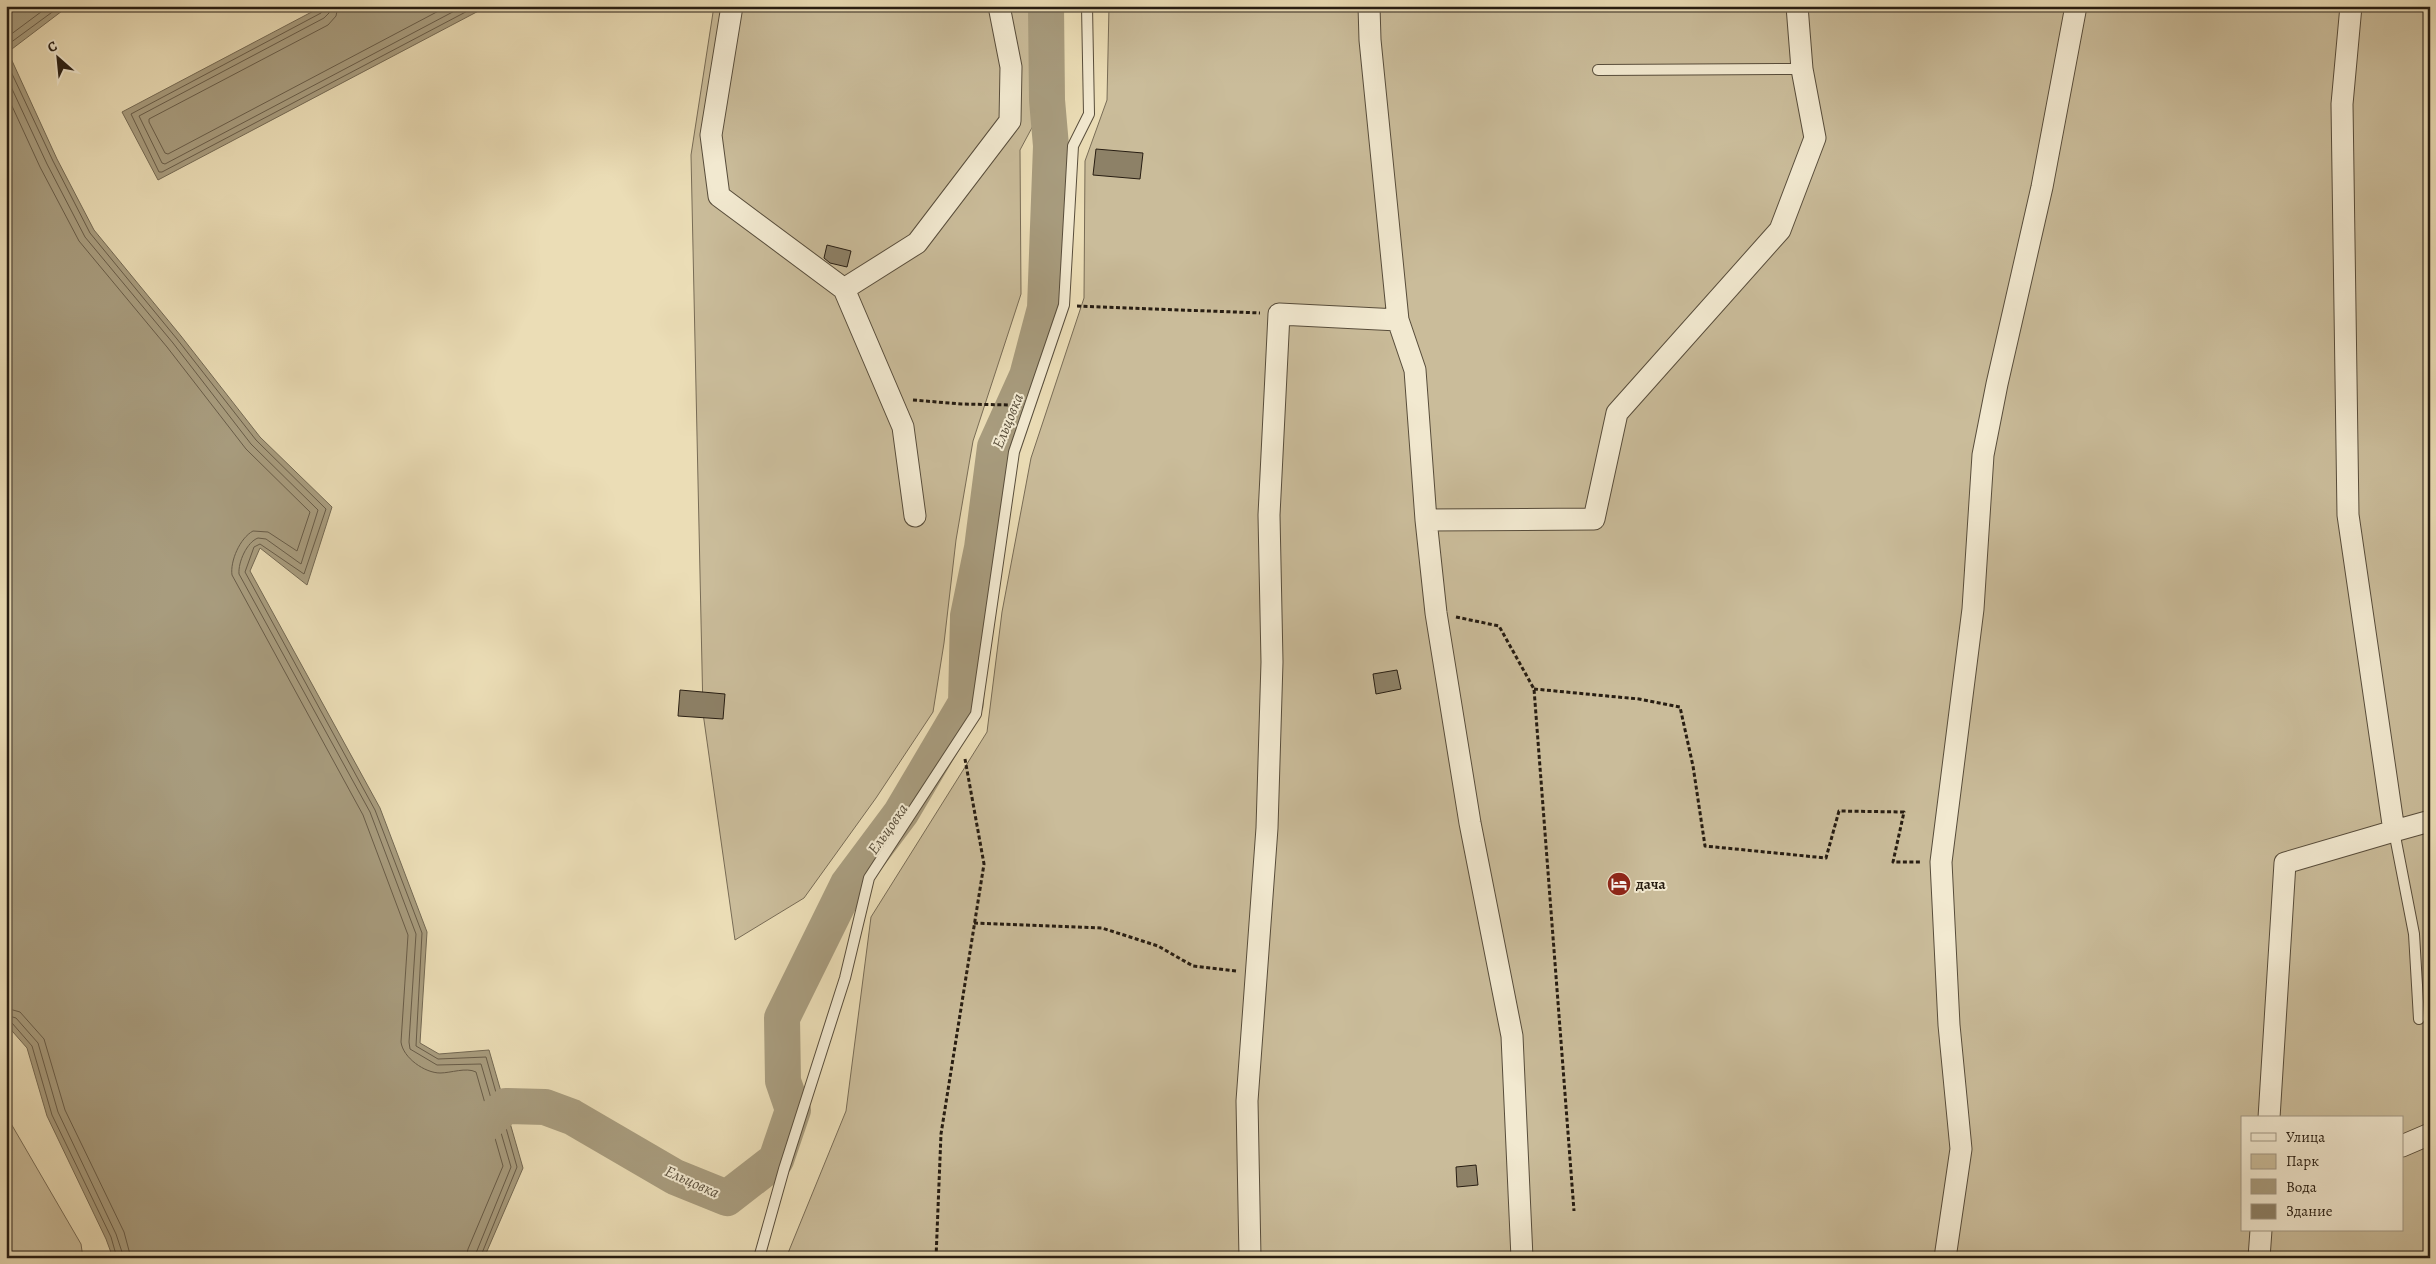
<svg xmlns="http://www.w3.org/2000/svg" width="2436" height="1264" viewBox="0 0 2436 1264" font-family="Alegreya,serif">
  <rect width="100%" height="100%" fill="#ebddb6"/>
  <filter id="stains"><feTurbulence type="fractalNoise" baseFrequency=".004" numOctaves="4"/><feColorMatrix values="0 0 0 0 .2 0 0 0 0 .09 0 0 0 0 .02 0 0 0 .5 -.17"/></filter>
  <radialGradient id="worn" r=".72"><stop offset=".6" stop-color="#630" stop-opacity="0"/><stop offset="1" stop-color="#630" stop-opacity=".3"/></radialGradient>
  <!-- green -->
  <path fill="#cabc9a" stroke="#786c56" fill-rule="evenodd" d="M 714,6 L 1032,6 L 1032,34 L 1043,107 L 1020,150 L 1021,294 L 973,441 L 956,540 L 944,643 L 933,712 L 876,798 L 804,898 L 735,940 L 703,713 L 691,155 Z
    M 1109,6 L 2430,6 L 2430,1258 L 786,1258 L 846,1111 L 871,917 L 987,732 L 1002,612 L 1031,458 L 1084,298 L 1085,161 L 1107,100 ZM 2242,1118 L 2402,1118 L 2402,1230 L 2242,1230 Z
    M 6,1115 L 81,1244 L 83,1258 L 6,1258 Z"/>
  <!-- water -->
  <path fill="#a89c7e" stroke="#746953" d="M 6,6 L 61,6 L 62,11 L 8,52 L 57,159 L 94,230 L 181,336 L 260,437 L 332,507 L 307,585 L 260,548 L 250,571 L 380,808 L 427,932 L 420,1043 L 439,1054 L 489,1050 L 523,1168 L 484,1258 L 113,1258 L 106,1239 L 47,1116 L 27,1048 L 6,1024 Z
    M 323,6 L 488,6 L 158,180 L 122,112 Z"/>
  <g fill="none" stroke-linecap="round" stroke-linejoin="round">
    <!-- shore -->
    <path stroke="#685c48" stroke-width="1" d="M 324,6 L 321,13 L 131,114 L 159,172 L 162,172 L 477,6
      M 331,6 L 329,13 L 324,18 L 139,116 L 162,163 L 165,164 L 464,6
      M 338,6 L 336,16 L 328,25 L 149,119 L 149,122 L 165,153 L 168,154 L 448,6
      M 6,38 L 49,6
      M 6,46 L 55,10 L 56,6
      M 6,61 L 53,161 L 90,233 L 177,339 L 256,440 L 326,509 L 304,574 L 260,544 L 254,547 L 245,572 L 375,810 L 422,933 L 416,1046 L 438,1059 L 486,1057 L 517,1167 L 480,1258
      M 6,76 L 47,164 L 85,237 L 173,343 L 251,444 L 318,510 L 301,564 L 266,539 L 258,538 C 247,542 238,562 239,574 L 370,812 L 416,934 L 409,1042 L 410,1049 L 437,1065 L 481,1064 L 511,1167 L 474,1258
      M 6,93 L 40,167 L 79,241 L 167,347 L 246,449 L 310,512 L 297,551 L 268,532 L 253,531 C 240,538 230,561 232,575 L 363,815 L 408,935 L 401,1042 C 403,1058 425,1073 440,1073 C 451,1073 466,1067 476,1072 L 503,1166 L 468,1249 L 466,1258
      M 6,1008 L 20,1012 L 44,1039 L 65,1110 L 124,1232 L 131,1258
      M 6,1015 L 16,1018 L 38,1043 L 58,1112 L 116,1234 L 124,1258
      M 6,1021 L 12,1023 L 32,1046 L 52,1115 L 111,1237 L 117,1258"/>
    <!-- river -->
    <path stroke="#a89c7e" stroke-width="36" d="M 468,1139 L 506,1106 L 545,1107 L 572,1117 L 675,1177 L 727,1198 L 776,1160 L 793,1110 L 783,1081 L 782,1018 L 848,884 L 901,813 L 966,703 L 968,616 L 982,548 L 995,447 L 1027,376 L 1045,308 L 1051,146 L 1047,100 L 1046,6"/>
  </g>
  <!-- building -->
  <path fill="#8d8167" stroke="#271d12" d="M 1096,149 L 1143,153 L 1140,179 L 1093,175 Z
    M 827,245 L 851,251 L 847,267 L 830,263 L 824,258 Z
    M 1397,670 L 1401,689 L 1376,694 L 1373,674 Z
    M 680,690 L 725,694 L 723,719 L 678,716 Z
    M 1476,1165 L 1478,1185 L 1457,1187 L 1456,1167 Z"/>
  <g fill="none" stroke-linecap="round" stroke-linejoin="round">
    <!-- service casing -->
    <g stroke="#584d3b" stroke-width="12">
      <path id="service" d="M 1598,70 L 1802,69
        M 2394,831 L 2414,934 L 2419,1019
        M 759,1258 L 784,1169 L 845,978 L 869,878 L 976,714 L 1014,452 L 1064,305 L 1073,146 L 1089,114 L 1087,6"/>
    </g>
    <!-- minor casing -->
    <g stroke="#584d3b" stroke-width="23">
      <path id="minor" d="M 732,6 L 711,135 L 719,196 L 844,289 L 903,427 L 915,516
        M 1369,6 L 1370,40 L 1398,320 L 1415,370 L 1426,520 L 1436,613 L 1470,823 L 1512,1036 L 1522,1258
        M 844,289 L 917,243 L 1010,121 L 1011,67 L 999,6
        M 1426,520 L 1594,519 L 1617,413 L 1780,230 L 1815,138 L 1802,69 L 1797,6
        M 2394,831 L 2430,821
        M 2269,1118 L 2285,863 L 2394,831 L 2348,515 L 2342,104 L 2351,6
        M 2402,1146 L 2430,1134
        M 1250,1258 L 1247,1101 L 1267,828 L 1272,662 L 1269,515 L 1279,314 L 1398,320
        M 1945,1258 L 1961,1149 L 1949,1025 L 1941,862 L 1973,609 L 1983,455 L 1997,384 L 2042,187 L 2076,6
        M 2259,1258 L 2261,1230"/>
    </g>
    <!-- path -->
    <path stroke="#271d12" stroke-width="3" stroke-dasharray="4 2.5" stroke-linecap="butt" d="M 1077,306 L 1260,313
      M 913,400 L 961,404 L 1014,405
      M 1456,617 L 1499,626 L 1534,689 L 1574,1211
      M 1534,689 L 1639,699 L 1680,707 L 1693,766 L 1705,846 L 1826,858 L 1839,811 L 1904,812 L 1893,862 L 1921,862
      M 974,923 L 1102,928 L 1158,946 L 1193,966 L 1236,971
      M 936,1258 L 941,1134 L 984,864 L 965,759"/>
    <!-- service -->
    <use href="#service" stroke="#f2e9d0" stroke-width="10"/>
    <!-- minor -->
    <use href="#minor" stroke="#f2e9d0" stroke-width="21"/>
  </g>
  <!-- icons -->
  <defs>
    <g id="hotel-disc" transform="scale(1.25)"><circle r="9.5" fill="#8f2418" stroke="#f2e9d0"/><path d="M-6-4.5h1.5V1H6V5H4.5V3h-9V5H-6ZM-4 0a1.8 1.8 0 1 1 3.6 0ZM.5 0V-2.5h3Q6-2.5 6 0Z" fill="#fff"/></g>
  </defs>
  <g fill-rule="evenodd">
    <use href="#hotel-disc" x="1619" y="884"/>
  </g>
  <g text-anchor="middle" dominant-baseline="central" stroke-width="4" stroke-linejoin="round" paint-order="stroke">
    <!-- poi labels -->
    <g font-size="15" font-weight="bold" fill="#271d12" stroke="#f2e9d0" text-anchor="start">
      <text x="1636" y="884">дача</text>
    </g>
    <!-- water labels -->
    <g font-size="16" font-style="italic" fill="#5b503d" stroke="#f2e9d0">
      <text transform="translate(1008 421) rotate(-68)">Ельцовка</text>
      <text transform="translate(888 829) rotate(-55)">Ельцовка</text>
      <text transform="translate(692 1182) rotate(24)">Ельцовка</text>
    </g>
  </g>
  <!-- margin -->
  <rect width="2436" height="1264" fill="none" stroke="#ebddb6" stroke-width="25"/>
  <rect x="8" y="8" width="2421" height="1249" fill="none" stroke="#271d12" stroke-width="2.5"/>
  <rect x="12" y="12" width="2411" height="1239" fill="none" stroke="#271d12"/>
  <!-- legend -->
  <rect x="2241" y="1116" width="162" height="115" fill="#f2e9d0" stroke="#a19784"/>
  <rect x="2251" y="1133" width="25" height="8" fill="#f2e9d0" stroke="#a19784"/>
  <text x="2286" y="1142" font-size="15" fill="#271d12">Улица</text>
  <rect x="2251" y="1154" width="25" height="15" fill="#cabc9a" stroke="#a19784"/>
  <text x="2286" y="1166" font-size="15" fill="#271d12">Парк</text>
  <rect x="2251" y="1179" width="25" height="15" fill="#a89c7e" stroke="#a19784"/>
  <text x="2286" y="1192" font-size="15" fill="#271d12">Вода</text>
  <rect x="2251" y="1204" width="25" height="15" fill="#8d8167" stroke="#a19784"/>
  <text x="2286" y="1216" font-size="15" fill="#271d12">Здание</text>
  <!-- north arrow -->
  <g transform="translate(58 58) rotate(333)" stroke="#f2e9d0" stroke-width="4" paint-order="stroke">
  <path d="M0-4L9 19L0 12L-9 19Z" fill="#271d12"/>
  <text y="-8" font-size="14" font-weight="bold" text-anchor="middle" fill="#271d12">С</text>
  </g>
  <rect width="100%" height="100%" filter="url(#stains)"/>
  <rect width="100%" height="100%" fill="url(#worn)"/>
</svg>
